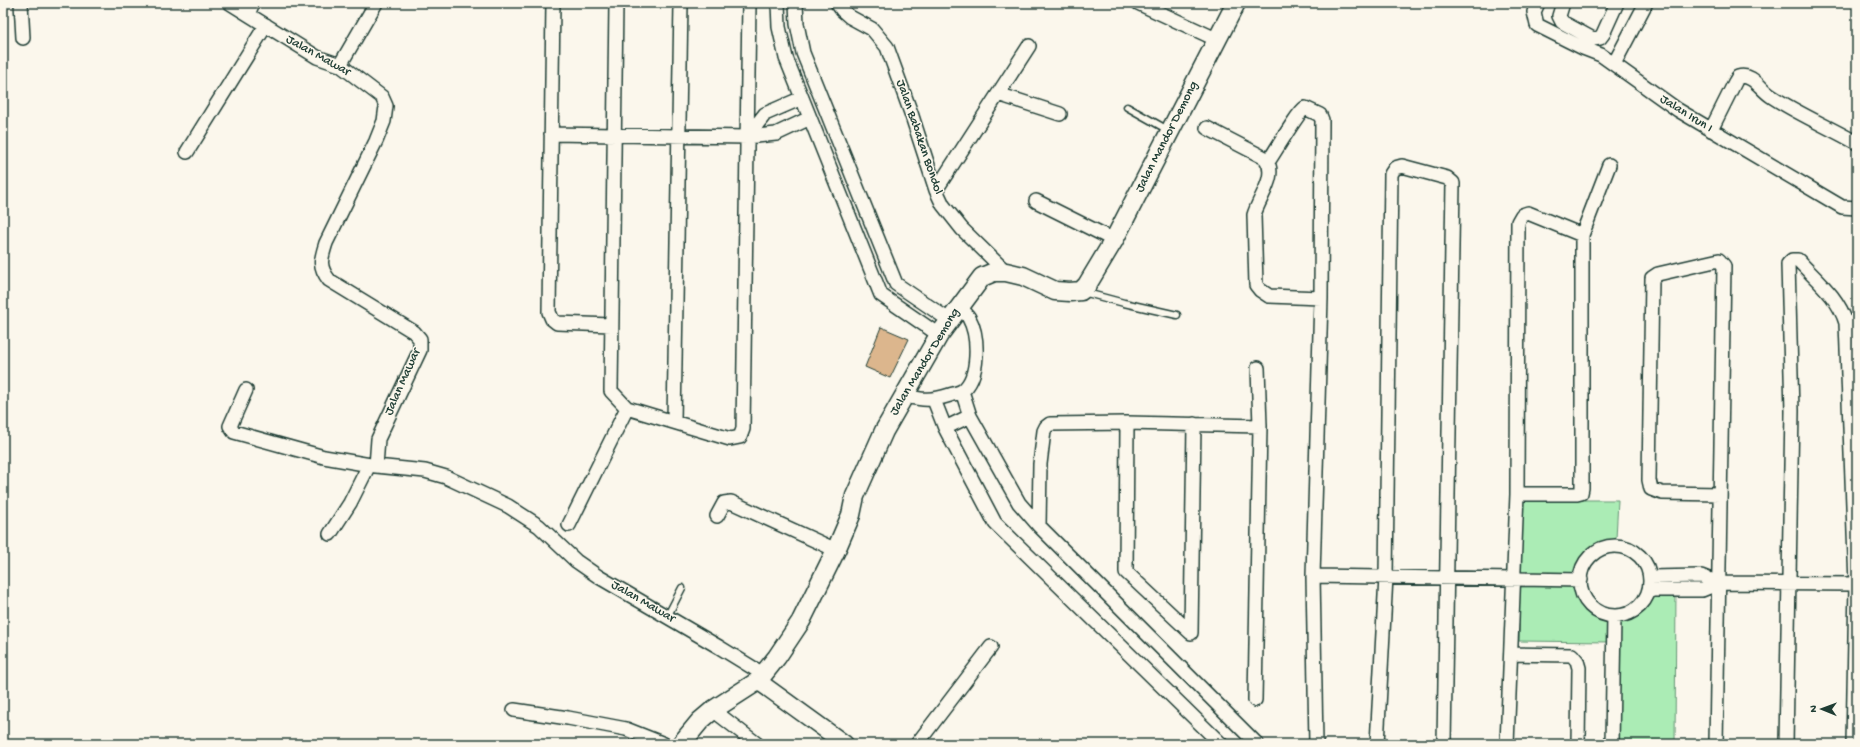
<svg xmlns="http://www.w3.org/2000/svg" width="1860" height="747" viewBox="0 0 1860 747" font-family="'Gochi Hand',sans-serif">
  <rect width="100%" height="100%" fill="#fbf7ec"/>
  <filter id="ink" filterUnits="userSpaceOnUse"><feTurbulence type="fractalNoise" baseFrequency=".025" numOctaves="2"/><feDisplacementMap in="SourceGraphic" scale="8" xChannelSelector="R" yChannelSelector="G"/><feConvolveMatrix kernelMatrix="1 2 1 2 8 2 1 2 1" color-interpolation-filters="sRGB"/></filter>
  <g filter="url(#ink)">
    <!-- green -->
    <path fill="#abecb5" stroke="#659474" d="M 1522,500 L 1618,500 L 1616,539 C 1594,545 1583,552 1577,575 L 1520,575 Z
      M 1520,583 L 1576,584 C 1582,606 1589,611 1610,619 L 1610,642 L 1519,641 Z
      M 1676,588 L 1675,744 L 1617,744 L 1618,622 C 1637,618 1648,613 1654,595 Z"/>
    <!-- building -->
    <path fill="#dcb68d" stroke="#1f3d34" d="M 881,327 L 909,339 L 890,378 L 865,367 Z"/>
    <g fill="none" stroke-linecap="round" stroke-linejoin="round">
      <!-- service casing -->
      <g stroke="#1f3d34" stroke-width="9">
        <path id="service" d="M 1127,107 L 1168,130
          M 1083,292 L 1124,303 L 1177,315
          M 667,617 L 682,588"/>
      </g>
      <!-- minor casing -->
      <g stroke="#1f3d34" stroke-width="16">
        <path id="minor" d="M 21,3 L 23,38
          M 230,3 L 317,57 L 340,65 L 382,97 L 386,106 L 384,121 L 376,141 L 326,243 C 321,259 318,266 329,280 L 414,332 L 420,339 L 420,350 L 378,439 L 376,466 L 425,471 L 446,477 L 508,506 L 539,526 L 576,561 L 599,577 L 719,647 L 763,674
          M 553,3 L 549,312 L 552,319 L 557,323 L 611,325
          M 616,3 L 611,391 L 627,408 L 730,439 L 740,437 L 743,429 L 749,3
          M 778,3 L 779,27 L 786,58 L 881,295 L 939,335
          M 796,3 L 797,24 L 803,53 L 896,284 L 949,320
          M 837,3 L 842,10 L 850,17 L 872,29 L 887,47 L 911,113 L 936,190 L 943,205 L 962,229 L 1006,272
          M 1138,3 L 1218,40
          M 1538,3 L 1534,12 L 1537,25 L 1583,48 L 1601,55 L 1678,110 L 1842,207 L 1857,208
          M 1563,3 L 1559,16 L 1562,22 L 1593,39 L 1600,38 L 1603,34 L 1617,3
          M 248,14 L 253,3
          M 1614,64 L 1646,3
          M 340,65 L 376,3
          M 998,94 L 1060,114
          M 1207,128 L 1265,158 C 1279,175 1259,197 1254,215 L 1256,285 L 1260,290 L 1269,296 L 1321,298
          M 1711,130 L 1735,82 L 1738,77 C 1753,73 1760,89 1771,96 C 1798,114 1829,127 1857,143
          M 551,134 L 747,137 L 776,134 L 810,118
          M 747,137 L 765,114 L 802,98
          M 187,152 L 266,25
          M 1268,162 C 1275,152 1298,112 1305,108 L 1320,115 L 1322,120 L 1321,298 L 1313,576 L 1316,744
          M 936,190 L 1029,46
          M 1036,201 L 1114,240
          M 246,390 L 230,426 L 234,432 L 324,457 L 376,466
          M 962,391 L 970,416 L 1019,503 L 1039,526 L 1257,744
          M 904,396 C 923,400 931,401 950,395 C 953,394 959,393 962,391 C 980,378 979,336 969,318 C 967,314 962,310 959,306
          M 934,400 L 945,428 L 995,523 L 1221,744
          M 674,422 L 681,3
          M 1127,423 L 1126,572 L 1191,633
          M 945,428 L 970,416
          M 1517,494 L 1577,494 L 1581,493 L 1582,488 L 1582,235 L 1609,165
          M 717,516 L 724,503 L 731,502 L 836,550
          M 569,525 L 627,408
          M 1039,526 L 1040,464 L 1044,431 L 1046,427 L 1050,424 L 1127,423 L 1260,426
          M 330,534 L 350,503 L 369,465
          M1580 581a35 35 0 1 1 70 0a35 35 0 1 1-70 0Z
          M 1313,576 L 1581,580
          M 1650,577 L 1701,576 L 1719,583 L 1856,584
          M 1650,590 L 1702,590 L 1719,583
          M 1191,633 L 1194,424
          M 1511,654 L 1572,655 L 1577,661 L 1579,668 L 1578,744
          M 1255,700 L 1260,426 L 1258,368
          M 514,710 L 568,718 L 626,729 L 664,744
          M 713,710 L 757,744
          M 917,744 L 991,647
          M 1377,744 L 1386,577 L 1391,174 L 1395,168 L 1402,166 L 1447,178 L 1453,183 L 1444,744
          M 1507,744 L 1517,494 L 1518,222 L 1522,215 L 1528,213 L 1582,235
          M 1612,744 L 1614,616
          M 1716,744 L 1724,266 L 1719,260 L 1658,274 L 1652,278 L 1649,480 L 1651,489 L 1662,493 L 1720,494
          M 1786,744 L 1792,411 L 1788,264 L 1792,260 L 1798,260 C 1816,280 1838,296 1846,323 L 1856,584 L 1853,744"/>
      </g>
      <!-- tertiary casing -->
      <g stroke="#1f3d34" stroke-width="19">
        <path id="tertiary" d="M 758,681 L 845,744"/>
      </g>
      <!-- secondary casing -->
      <g stroke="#1f3d34" stroke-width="21">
        <path id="secondary" d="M 681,744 L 700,721 L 713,710 L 758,681 L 777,657 L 801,621 L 836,550 L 851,515 L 855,496 L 884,431 L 939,335 L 982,277 L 994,272 L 1006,272 L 1023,276 L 1055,291 L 1070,292 L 1081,291 L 1087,285 L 1114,240 L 1236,3"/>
      </g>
      <!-- service -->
      <use href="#service" stroke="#fbf7ec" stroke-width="6"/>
      <!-- minor -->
      <use href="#minor" stroke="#fbf7ec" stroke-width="13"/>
      <!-- tertiary -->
      <use href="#tertiary" stroke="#fbf7ec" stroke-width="16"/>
      <!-- secondary -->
      <use href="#secondary" stroke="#fbf7ec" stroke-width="18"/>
    </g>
  </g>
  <g text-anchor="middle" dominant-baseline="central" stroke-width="3" stroke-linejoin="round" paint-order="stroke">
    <!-- street labels -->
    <g font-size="13" fill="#1f3d34" stroke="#fbf7ec">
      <text transform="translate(318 56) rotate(29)">Jalan Mawar</text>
      <text transform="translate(1686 114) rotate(32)">Jalan Irun I</text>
      <text transform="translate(919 137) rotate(71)">Jalan Babakan Bondol</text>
      <text transform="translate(1167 137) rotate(-63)">Jalan Mandor Demong</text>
      <text transform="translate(925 362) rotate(-59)">Jalan Mandor Demong</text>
      <text transform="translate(403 382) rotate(-66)">Jalan Mawar</text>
      <text transform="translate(643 602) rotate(30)">Jalan Mawar</text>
    </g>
  </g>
  <!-- margin -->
  <rect width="1860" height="747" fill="none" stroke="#fbf7ec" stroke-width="16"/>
  <rect x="8" y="8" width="1844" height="731" fill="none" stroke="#1f3d34" stroke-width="1.5" filter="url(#ink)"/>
  <!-- north arrow -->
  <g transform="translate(1822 709) rotate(271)" stroke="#fbf7ec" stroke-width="3" paint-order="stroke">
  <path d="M0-3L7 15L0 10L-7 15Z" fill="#1f3d34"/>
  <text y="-6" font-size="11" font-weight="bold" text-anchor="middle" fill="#1f3d34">N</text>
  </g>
</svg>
